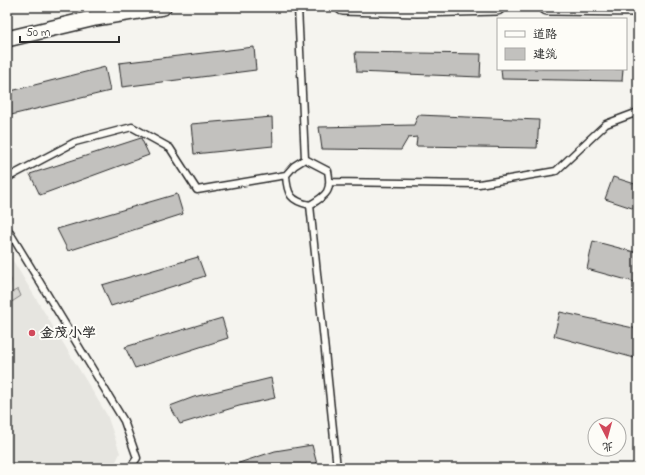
<svg xmlns="http://www.w3.org/2000/svg" width="645" height="475" viewBox="0 0 645 475" font-family="'Indie Flower','LXGW WenKai TC',sans-serif">
  <rect width="100%" height="100%" fill="#f5f4ef"/>
  <filter id="ink" filterUnits="userSpaceOnUse"><feTurbulence type="fractalNoise" baseFrequency=".025" numOctaves="2"/><feDisplacementMap in="SourceGraphic" scale="8" xChannelSelector="R" yChannelSelector="G"/><feConvolveMatrix kernelMatrix="1 2 1 2 8 2 1 2 1" color-interpolation-filters="sRGB"/></filter>
  <g filter="url(#ink)">
    <!-- built -->
    <path fill="#e6e5e0" d="M 7,251 L 107,415 L 120,453 L 113,468 L 7,468 Z"/>
    <!-- green -->
    <path fill="#d7d6d2" stroke="#81807e" d="M 7,273 L 11,280 L 8,295 L 18,289 L 21,296 L 7,305 Z"/>
    <!-- building -->
    <path fill="#c2c1be" stroke="#2b2b2b" d="M 254,47 L 256,70 L 122,87 L 119,63 Z
      M 355,52 L 481,54 L 480,77 L 357,72 Z
      M 105,67 L 110,91 L 7,116 L 7,92 Z
      M 501,69 L 623,69 L 622,81 L 502,79 Z
      M 418,115 L 539,120 L 537,148 L 416,146 L 417,137 L 408,138 L 401,150 L 322,149 L 319,127 L 414,125 Z
      M 272,117 L 273,146 L 194,154 L 191,124 Z
      M 141,138 L 149,155 L 40,195 L 30,174 Z
      M 613,177 L 638,185 L 638,210 L 605,199 Z
      M 177,194 L 183,214 L 68,251 L 57,229 Z
      M 593,241 L 638,253 L 638,283 L 587,269 Z
      M 198,257 L 205,276 L 111,306 L 102,285 Z
      M 560,312 L 638,329 L 638,359 L 554,336 Z
      M 222,318 L 228,338 L 135,368 L 125,347 Z
      M 271,378 L 275,398 L 239,406 L 180,424 L 170,406 L 194,397 Z
      M 312,445 L 318,468 L 224,468 L 275,451 Z"/>
    <g fill="none" stroke-linecap="round" stroke-linejoin="round">
      <!-- service casing -->
      <g stroke="#2b2b2b" stroke-width="9">
        <path id="service" d="M 298,7 L 305,159
          M 305,159 L 328,171 C 332,191 327,195 310,205 C 291,201 287,195 286,175 L 294,166 Z
          M 7,178 L 75,142 L 132,127 L 170,148 L 197,190 L 286,175
          M 330,182 L 479,184 L 556,171 L 606,124 L 638,112
          M 310,205 L 337,468
          M 7,228 L 124,421 L 137,458 L 130,468"/>
      </g>
      <!-- tertiary casing -->
      <g stroke="#2b2b2b" stroke-width="18">
        <path id="tertiary" d="M 343,7 L 417,9 L 497,7
          M 547,7 L 638,8
          M 7,39 L 95,18 L 163,7"/>
      </g>
      <!-- service -->
      <use href="#service" stroke="#fdfcf7" stroke-width="6"/>
      <!-- tertiary -->
      <use href="#tertiary" stroke="#fdfcf7" stroke-width="15"/>
    </g>
  </g>
  <!-- markers -->
  <circle fill="#d1495b" stroke="#fdfcf7" stroke-width="1.5" cx="32" cy="333" r="4"/>
  <g text-anchor="middle" dominant-baseline="central" stroke-width="4" stroke-linejoin="round" paint-order="stroke">
    <!-- poi labels -->
    <g font-size="14" font-weight="bold" fill="#2b2b2b" stroke="#fdfcf7" text-anchor="start">
      <text x="40" y="333">金茂小学</text>
    </g>
  </g>
  <!-- margin -->
  <rect width="645" height="475" fill="none" stroke="#fdfcf7" stroke-width="24"/>
  <rect x="12" y="12" width="621" height="451" fill="none" stroke="#2b2b2b" stroke-width="1.5" filter="url(#ink)"/>
  <!-- legend -->
  <rect x="497" y="18" width="130" height="52" fill="#fdfcf7" stroke="#a9a8a5"/>
  <rect x="505" y="31" width="20" height="6" fill="#fdfcf7" stroke="#a9a8a5"/>
  <text x="533" y="38" font-size="12" fill="#2b2b2b">道路</text>
  <rect x="505" y="48" width="20" height="12" fill="#c2c1be" stroke="#a9a8a5"/>
  <text x="533" y="58" font-size="12" fill="#2b2b2b">建筑</text>
  <!-- north arrow -->
  <g transform="translate(607 437) rotate(174)"><circle r="19" fill="#fdfcf7" stroke="#a9a8a5"/>
  <path d="M0-3L7 15L0 10L-7 15Z" fill="#d1495b"/>
  <text y="-6" font-size="11" font-weight="bold" text-anchor="middle" fill="#2b2b2b">北</text>
  </g>
  <!-- scale -->
  <path d="M20 36v6h99v-6" fill="none" stroke="#2b2b2b" stroke-width="2"/>
  <text x="26" y="36" font-size="12" fill="#2b2b2b" stroke="#fdfcf7" stroke-width="3" paint-order="stroke">50 m</text>
</svg>
